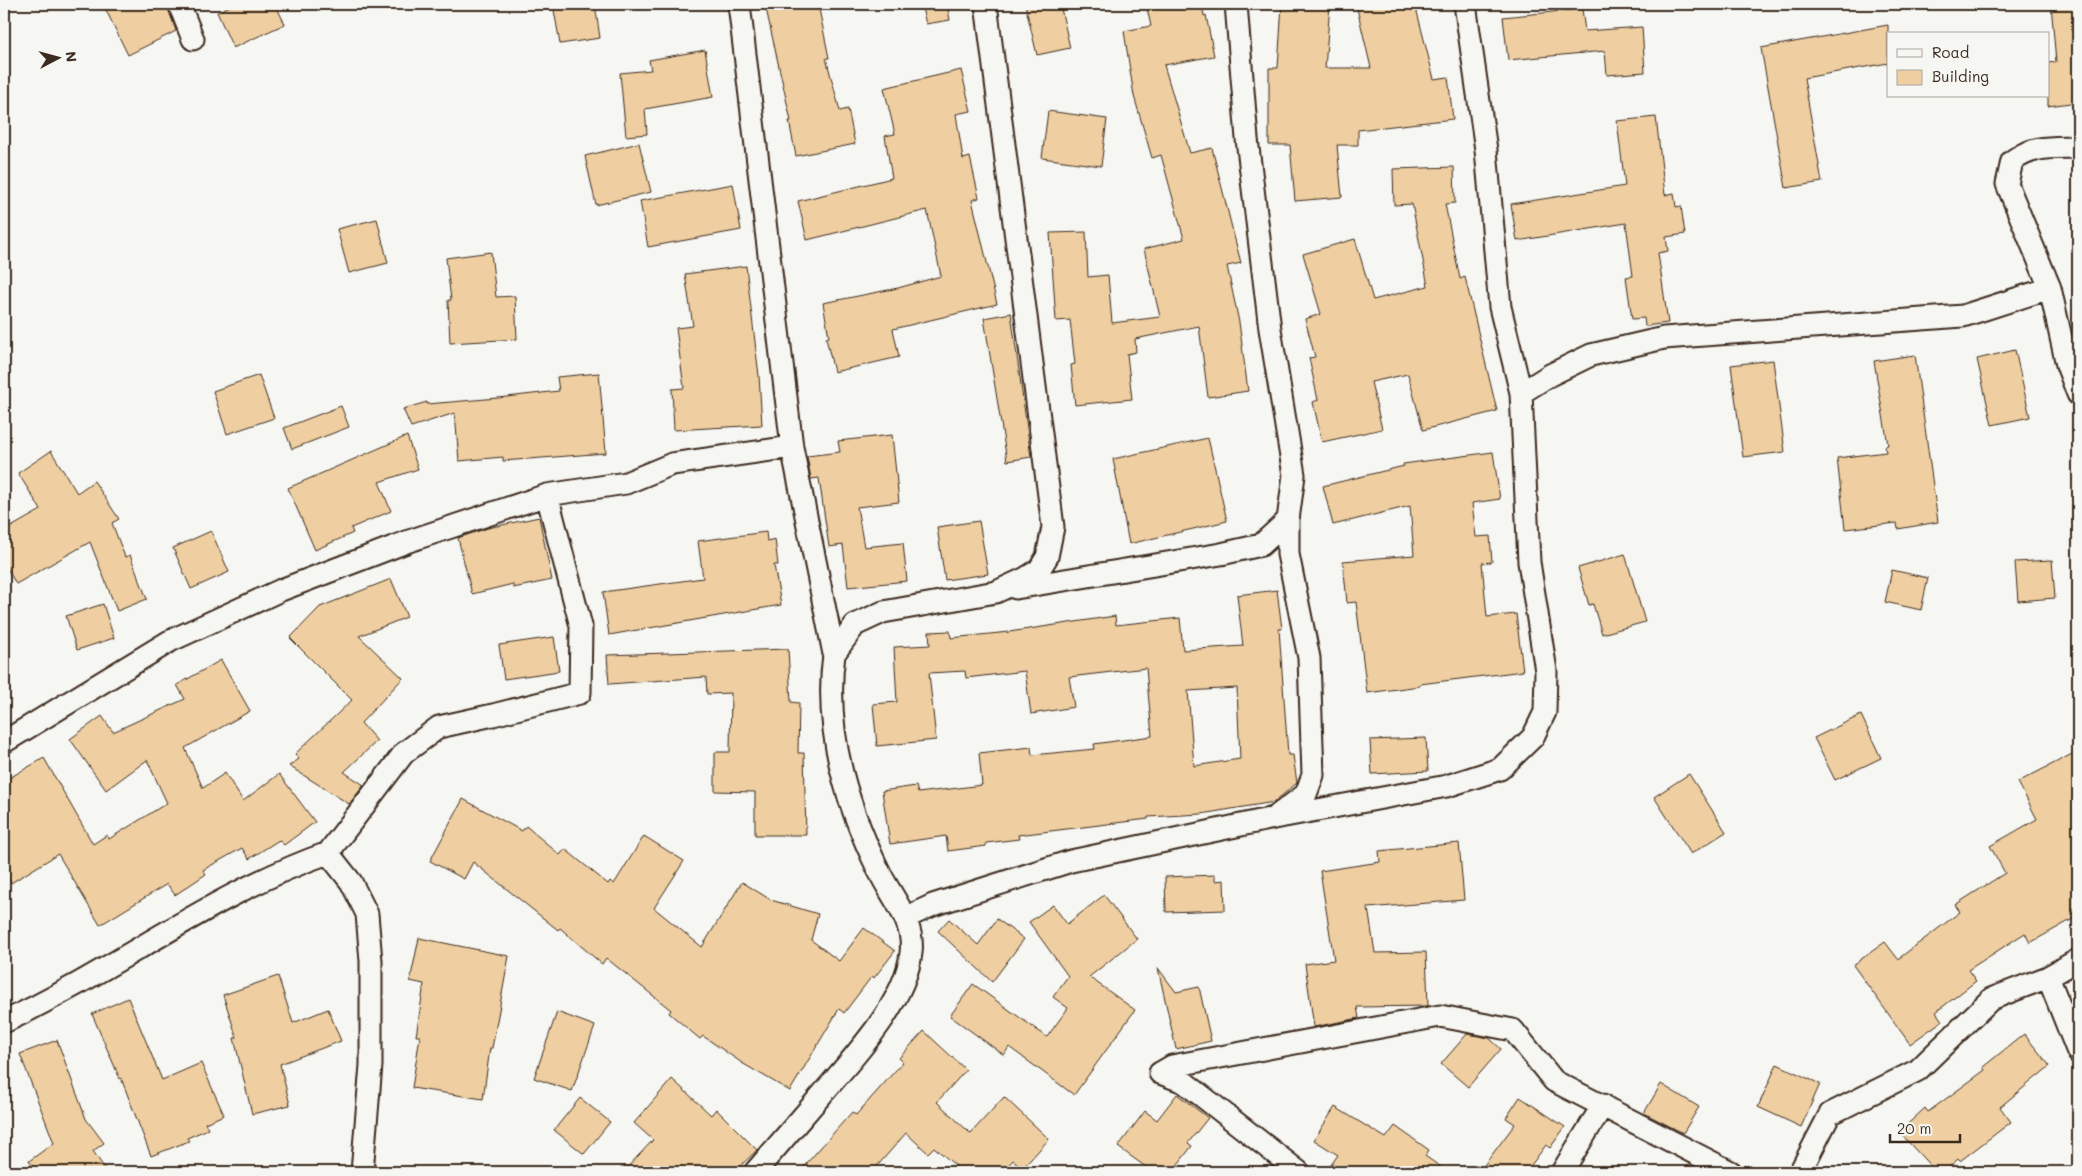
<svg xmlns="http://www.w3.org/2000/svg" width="2082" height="1176" viewBox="0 0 2082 1176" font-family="Mali,sans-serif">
  <rect width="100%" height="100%" fill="#f6f6f2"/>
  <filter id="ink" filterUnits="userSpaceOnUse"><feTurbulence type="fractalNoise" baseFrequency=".02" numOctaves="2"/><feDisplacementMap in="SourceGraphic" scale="10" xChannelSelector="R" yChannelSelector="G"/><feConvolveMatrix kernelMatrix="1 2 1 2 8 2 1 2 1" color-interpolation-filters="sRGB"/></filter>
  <g filter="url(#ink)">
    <!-- building -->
    <path fill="#efcfa1" stroke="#3b2a1e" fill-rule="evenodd" d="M 103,4 L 167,4 L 176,31 L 128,55 Z
      M 234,4 L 275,4 L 285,24 L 233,48 L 217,12 Z
      M 553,4 L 595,4 L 600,38 L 560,44 Z
      M 765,4 L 818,4 L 829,58 L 826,58 L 840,111 L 848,109 L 855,144 L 796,156 L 789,121 L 791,121 Z
      M 921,4 L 947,4 L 950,20 L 926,24 Z
      M 1025,4 L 1060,4 L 1070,48 L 1037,55 Z
      M 1146,4 L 1202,4 L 1204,16 L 1206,15 L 1214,56 L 1164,65 L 1190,153 L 1212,148 L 1232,228 L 1241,263 L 1227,266 L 1239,322 L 1248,391 L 1208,397 L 1199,326 L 1135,339 L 1136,352 L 1127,354 L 1132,399 L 1075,405 L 1071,365 L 1075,364 L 1070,320 L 1056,321 L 1050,233 L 1086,232 L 1088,277 L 1108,275 L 1112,323 L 1160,317 L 1144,249 L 1184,239 L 1161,155 L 1152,158 L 1134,96 L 1124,31 L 1151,26 Z
      M 1282,4 L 1330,4 L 1325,68 L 1371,68 L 1356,4 L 1415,4 L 1434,79 L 1448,77 L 1453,119 L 1358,130 L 1358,145 L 1337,145 L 1342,197 L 1295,201 L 1290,145 L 1269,145 L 1269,68 L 1278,68 Z
      M 2051,4 L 2078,4 L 2078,102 L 2048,106 L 2048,63 L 2056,62 Z
      M 1582,9 L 1585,31 L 1642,27 L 1645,72 L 1607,75 L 1605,51 L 1508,60 L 1503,17 Z
      M 1888,25 L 1888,63 L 1804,78 L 1822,182 L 1786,188 L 1761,48 Z
      M 705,50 L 713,97 L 645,109 L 647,134 L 626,136 L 620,73 L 651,70 L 649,60 Z
      M 961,70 L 971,111 L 956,114 L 963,159 L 970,157 L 979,198 L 972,200 L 997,304 L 893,329 L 899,357 L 834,372 L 826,338 L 829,337 L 823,303 L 898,288 L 941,276 L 927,210 L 807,240 L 798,201 L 892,178 L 885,136 L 895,134 L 884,88 Z
      M 1048,111 L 1107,119 L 1101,166 L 1042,158 Z
      M 1656,117 L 1665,195 L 1674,193 L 1676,207 L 1681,206 L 1685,234 L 1666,237 L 1668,251 L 1658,253 L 1668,323 L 1645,326 L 1644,318 L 1632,319 L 1626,277 L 1633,276 L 1626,223 L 1517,241 L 1511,204 L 1625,186 L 1617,121 Z
      M 639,143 L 651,192 L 596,205 L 585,156 Z
      M 1454,167 L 1455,203 L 1445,204 L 1460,279 L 1465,277 L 1497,411 L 1423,430 L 1408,374 L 1371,382 L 1382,429 L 1322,442 L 1313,402 L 1318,400 L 1309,358 L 1315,357 L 1305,319 L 1321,314 L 1303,254 L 1355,239 L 1373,300 L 1428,286 L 1412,204 L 1394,205 L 1393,169 Z
      M 733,184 L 741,230 L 648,247 L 640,201 Z
      M 377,219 L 388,263 L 349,273 L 337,229 Z
      M 491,252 L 496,297 L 515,296 L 517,339 L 450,343 L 448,300 L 451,300 L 446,258 Z
      M 746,266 L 759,376 L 762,425 L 674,430 L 672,389 L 684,388 L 676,328 L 693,326 L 685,274 Z
      M 1011,313 L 1031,457 L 1007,461 L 984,318 Z
      M 2015,350 L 2030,417 L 1992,425 L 1977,359 Z
      M 1915,355 L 1938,522 L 1898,529 L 1897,523 L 1845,529 L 1837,458 L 1886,452 L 1885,446 L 1888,445 L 1874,361 Z
      M 1773,360 L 1785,452 L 1743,457 L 1731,365 Z
      M 599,373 L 606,453 L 503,461 L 503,457 L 459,461 L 455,413 L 411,427 L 403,409 L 427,402 L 427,404 L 498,398 L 559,391 L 557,377 Z
      M 259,375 L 274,418 L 227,434 L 213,391 Z
      M 341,406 L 349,427 L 292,449 L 284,428 Z
      M 892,435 L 899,502 L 857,507 L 864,547 L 903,543 L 907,581 L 848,587 L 843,545 L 829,547 L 819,478 L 811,479 L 807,456 L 840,452 L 838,441 Z
      M 407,436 L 418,469 L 379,482 L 391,511 L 351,528 L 353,533 L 315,550 L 288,488 Z
      M 1208,438 L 1227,521 L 1129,544 L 1113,459 Z
      M 51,451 L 77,493 L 94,481 L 119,519 L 112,523 L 125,557 L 130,555 L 147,599 L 117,611 L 90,542 L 16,584 L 4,563 L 4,531 L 41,510 L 18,473 Z
      M 1493,452 L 1500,499 L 1472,503 L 1476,537 L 1490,536 L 1492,562 L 1482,563 L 1487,617 L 1516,614 L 1523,671 L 1420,684 L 1420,686 L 1367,693 L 1356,602 L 1347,603 L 1343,561 L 1414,555 L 1410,506 L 1333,525 L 1323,486 L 1404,466 L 1403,464 Z
      M 539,517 L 552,580 L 513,588 L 513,584 L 472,594 L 458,538 L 488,528 Z
      M 979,521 L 988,574 L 945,580 L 937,527 Z
      M 211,531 L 229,572 L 191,589 L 173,548 Z
      M 766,532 L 767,541 L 775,539 L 778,565 L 774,565 L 781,605 L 609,635 L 603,592 L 703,578 L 698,541 Z
      M 1625,554 L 1645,622 L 1602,634 L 1593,604 L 1589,605 L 1578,568 Z
      M 2052,560 L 2055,598 L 2018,601 L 2015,562 Z
      M 1892,570 L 1928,578 L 1921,610 L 1885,602 Z
      M 391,579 L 407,617 L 359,636 L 403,678 L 361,723 L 377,741 L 344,772 L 364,785 L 349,804 L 289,766 L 299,759 L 295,754 L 352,700 L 290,638 L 320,607 Z
      M 1277,590 L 1282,629 L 1279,629 L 1288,755 L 1293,755 L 1297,783 L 1274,802 L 1201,814 L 1148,817 L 1148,819 L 1018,835 L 1019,839 L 986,843 L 986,846 L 948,851 L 946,836 L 890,844 L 882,791 L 916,786 L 918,793 L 982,785 L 979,753 L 1031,747 L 1032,755 L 1095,749 L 1094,744 L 1152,736 L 1146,668 L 1069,677 L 1074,707 L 1031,714 L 1025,671 L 966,678 L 965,671 L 929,673 L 936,740 L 877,746 L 873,704 L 897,702 L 894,647 L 930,645 L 929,632 L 950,631 L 951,638 L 1009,632 L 1115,616 L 1116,625 L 1180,618 L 1183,650 L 1243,646 L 1237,595 ZM 1237,688 L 1240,759 L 1194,766 L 1188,691 Z
      M 103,604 L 114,638 L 77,650 L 66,616 Z
      M 554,637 L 559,671 L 504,679 L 499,645 Z
      M 788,649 L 791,702 L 799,703 L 798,753 L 804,753 L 806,835 L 755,835 L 755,792 L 715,791 L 715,752 L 730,752 L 731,693 L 707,694 L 706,677 L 609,684 L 607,655 Z
      M 221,660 L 250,711 L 185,748 L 203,788 L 225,773 L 243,801 L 279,774 L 315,822 L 284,845 L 279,840 L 249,859 L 242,848 L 203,870 L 206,874 L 175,895 L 167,884 L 100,925 L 58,854 L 11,883 L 4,870 L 4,781 L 44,758 L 93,844 L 107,835 L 109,839 L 167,803 L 147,760 L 106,790 L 70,739 L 102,716 L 113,732 L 185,699 L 177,685 Z
      M 1861,715 L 1881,758 L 1835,780 L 1814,738 Z
      M 1426,738 L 1428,771 L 1372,774 L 1370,740 Z
      M 2078,751 L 2078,916 L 2030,943 L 2025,933 L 1968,970 L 1976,981 L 1936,1012 L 1942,1021 L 1910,1044 L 1853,965 L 1885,942 L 1898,959 L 1960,912 L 1955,905 L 2005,873 L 1990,846 L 2037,819 L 2018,782 Z
      M 1689,774 L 1726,832 L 1691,854 L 1654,797 Z
      M 463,799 L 522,831 L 526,826 L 560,855 L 565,849 L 608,884 L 610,881 L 614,884 L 644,836 L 684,861 L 654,908 L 702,947 L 742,882 L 771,900 L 818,914 L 811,940 L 839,961 L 864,928 L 895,951 L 874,978 L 872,976 L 844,1013 L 839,1009 L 790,1091 L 742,1063 L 703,1036 L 700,1039 L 669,1013 L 671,1010 L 606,958 L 602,964 L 560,928 L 558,930 L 473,862 L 464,879 L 430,861 Z
      M 1459,843 L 1464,900 L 1368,908 L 1375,953 L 1426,952 L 1428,1006 L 1357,1007 L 1359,1018 L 1314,1027 L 1305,964 L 1334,960 L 1320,871 L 1380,862 L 1379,851 Z
      M 1215,875 L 1215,881 L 1224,880 L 1225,910 L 1166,912 L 1165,877 Z
      M 1104,895 L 1137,939 L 1089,977 L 1135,1010 L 1074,1095 L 1009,1047 L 1004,1055 L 950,1016 L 973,984 L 1047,1037 L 1068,1008 L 1053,997 L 1068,976 L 1029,922 L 1053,905 L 1067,924 Z
      M 949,919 L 978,945 L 997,919 L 1024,939 L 992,982 L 938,931 Z
      M 419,938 L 509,956 L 492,1048 L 490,1048 L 483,1099 L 412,1088 L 420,1036 L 416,1036 L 424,984 L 410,981 Z
      M 1158,968 L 1176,992 L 1199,987 L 1211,1041 L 1176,1049 Z
      M 278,976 L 293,1023 L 328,1009 L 341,1041 L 280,1064 L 290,1105 L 252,1114 L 234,1038 L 237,1038 L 223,995 Z
      M 128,998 L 162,1080 L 201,1063 L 224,1115 L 205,1123 L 208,1129 L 187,1138 L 189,1141 L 151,1156 L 121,1078 L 120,1079 L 92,1014 Z
      M 557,1012 L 595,1026 L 572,1091 L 534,1078 Z
      M 924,1031 L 966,1070 L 937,1102 L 969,1132 L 971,1133 L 1004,1097 L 1049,1139 L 1023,1168 L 1013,1160 L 1002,1172 L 963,1172 L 934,1147 L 928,1153 L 906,1133 L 872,1172 L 799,1172 L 852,1112 L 856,1115 L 903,1062 L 899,1058 Z
      M 1467,1034 L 1489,1038 L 1501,1049 L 1468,1087 L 1441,1064 Z
      M 2024,1034 L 2050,1066 L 2000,1107 L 2011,1122 L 1960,1161 L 1958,1159 L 1944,1172 L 1936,1172 L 1899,1132 L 1925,1108 L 1928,1112 L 1985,1070 L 1983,1067 Z
      M 57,1040 L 86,1119 L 104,1143 L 93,1151 L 107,1172 L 37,1172 L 29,1161 L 54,1143 L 20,1054 Z
      M 1777,1064 L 1820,1084 L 1801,1127 L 1758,1107 Z
      M 672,1079 L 711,1115 L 716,1109 L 757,1150 L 734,1172 L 623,1172 L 653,1140 L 634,1123 Z
      M 1661,1084 L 1699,1107 L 1683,1133 L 1644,1113 Z
      M 1177,1094 L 1208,1118 L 1188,1143 L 1192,1146 L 1172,1172 L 1153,1172 L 1118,1147 L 1145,1111 L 1157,1120 Z
      M 1520,1097 L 1565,1127 L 1550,1148 L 1546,1145 L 1526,1172 L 1479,1172 L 1515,1124 L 1506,1118 Z
      M 580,1098 L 610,1122 L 584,1154 L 554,1130 Z
      M 1335,1107 L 1386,1138 L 1395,1126 L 1429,1150 L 1425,1156 L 1448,1172 L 1326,1172 L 1338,1155 L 1314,1140 Z"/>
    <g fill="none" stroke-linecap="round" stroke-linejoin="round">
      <!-- street casing -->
      <g stroke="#3b2a1e" stroke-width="25">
        <path id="street" d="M 179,4 L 193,39
          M 739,4 L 792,447 L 834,654 C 824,730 846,805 880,873 C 892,898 915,922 911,953 C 905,1003 856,1054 824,1092 C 801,1119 778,1145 755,1172
          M 1236,4 L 1247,139 L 1270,329 L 1294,475 L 1288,520 L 1288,554 L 1309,658 L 1313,775 L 1306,794 L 1278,815
          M 2078,147 C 2052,148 2034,145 2012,161 L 2007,184 L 2050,288 L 2067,365 L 2078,374
          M 2067,365 L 2078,394
          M 1521,393 L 1550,375 L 1591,355 L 1664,338 L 1963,316 L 2050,288
          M 1016,588 L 1221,554 L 1261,545 L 1288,520
          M 834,654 L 855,625 L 883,612 L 996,592 L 1026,578 L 1039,570 L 1047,557 L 1053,527 L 986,4
          M 4,742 L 170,641 L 281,590 L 409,541 L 547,495 L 626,483 L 672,464 L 792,447
          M 905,918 L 933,905 L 1071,861 L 1274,818 L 1447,786 L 1500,769 L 1533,737 L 1545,712 L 1546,671 L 1529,562 L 1521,393 L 1500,307 L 1486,150 L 1465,4
          M 2048,977 L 2078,1052
          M 4,1022 C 114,971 213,893 328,853
          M 1160,1073 L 1172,1066 L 1440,1016 L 1513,1030 L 1554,1081 L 1731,1172
          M 1160,1073 L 1184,1082 L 1299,1172
          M 362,1172 L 371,1065 L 371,961 L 367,914 L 351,882 L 328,853 L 404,753 L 439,727 L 493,715 L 580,693 L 581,626 L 547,495
          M 1562,1172 L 1603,1105
          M 1800,1172 L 1830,1114 L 1918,1070 L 1991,999 L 2048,977 L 2078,960"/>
      </g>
      <!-- street -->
      <use href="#street" stroke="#f6f6f2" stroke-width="21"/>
    </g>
  </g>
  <!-- margin -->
  <rect width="2082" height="1176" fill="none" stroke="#f6f6f2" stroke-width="20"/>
  <rect x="10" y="10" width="2062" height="1156" fill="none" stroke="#3b2a1e" stroke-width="2" filter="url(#ink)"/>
  <!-- legend -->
  <rect x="1887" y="32" width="162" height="65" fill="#f6f6f2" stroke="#aba49d"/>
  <rect x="1897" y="49" width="25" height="8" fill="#f6f6f2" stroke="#aba49d"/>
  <text x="1932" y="58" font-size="15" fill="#3b2a1e">Road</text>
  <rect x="1897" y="70" width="25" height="15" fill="#efcfa1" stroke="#aba49d"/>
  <text x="1932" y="82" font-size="15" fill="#3b2a1e">Building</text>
  <!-- north arrow -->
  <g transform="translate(58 58) rotate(84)" stroke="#f6f6f2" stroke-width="4" paint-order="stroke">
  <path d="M0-4L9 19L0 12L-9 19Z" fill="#3b2a1e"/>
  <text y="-8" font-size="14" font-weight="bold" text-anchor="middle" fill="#3b2a1e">N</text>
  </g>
  <!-- scale -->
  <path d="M1890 1134v8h70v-8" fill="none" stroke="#3b2a1e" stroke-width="2.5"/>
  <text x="1897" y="1134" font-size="15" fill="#3b2a1e" stroke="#f6f6f2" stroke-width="4" paint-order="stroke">20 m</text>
</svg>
